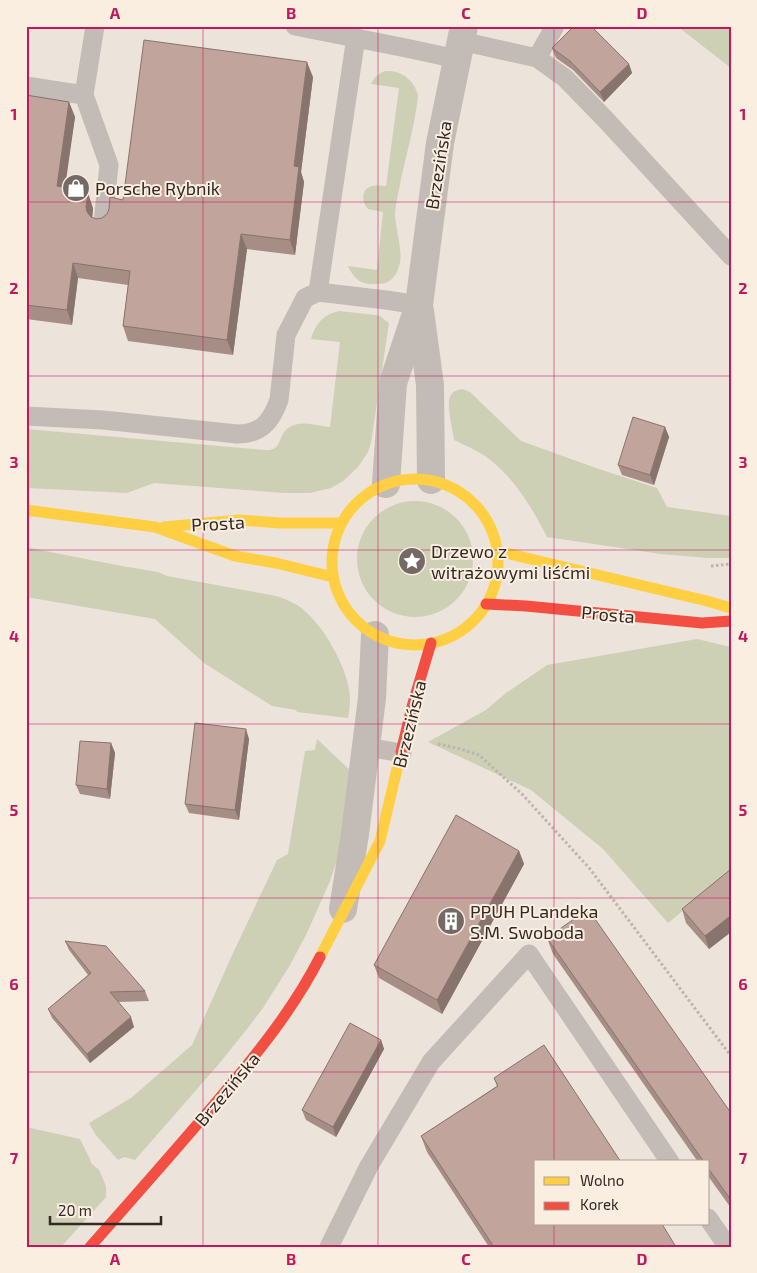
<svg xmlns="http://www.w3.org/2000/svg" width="757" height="1273" viewBox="0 0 757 1273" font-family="'Exo 2',sans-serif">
  <rect width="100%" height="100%" fill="#ece3db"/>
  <!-- green -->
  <path fill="#cdd0b4" d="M 677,26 L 731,26 L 731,68 Z
    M 386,71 C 402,70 415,81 418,96 C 415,124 407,152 401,179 C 399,190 396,202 395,213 C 395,228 404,253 399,266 C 396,277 389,284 378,284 C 362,285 355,281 348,266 L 377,270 L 383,212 L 368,209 C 361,201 361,188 373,186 C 377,185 382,186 386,186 L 399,88 L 371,84 C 375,77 378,73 386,71 Z
    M 339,311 L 375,315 L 380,316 L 389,323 L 371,443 L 368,452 L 358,467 L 343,481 L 331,488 L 310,493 L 284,493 L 154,483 L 127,493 L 26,488 L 26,429 L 265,450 C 267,450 271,450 273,449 C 283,445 278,428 298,424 C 307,422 320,426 330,427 L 340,342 L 311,339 C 315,324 324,314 339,311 Z
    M 462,389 L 470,392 L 521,441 L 596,468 L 657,488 L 667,507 L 731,516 L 731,558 L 708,558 L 661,554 L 547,537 C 533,510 518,484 495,464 C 484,453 468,447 454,440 C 453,430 445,402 451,395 C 453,391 458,390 462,389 Z
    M357 559a58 58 0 1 1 116 0a58 58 0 1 1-116 0Z
    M 26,547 C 70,556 114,565 158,572 L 167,576 L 276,596 C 283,598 290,601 297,605 C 322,621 349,669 350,698 C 350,705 349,712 348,718 L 297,712 L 296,710 L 272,706 L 204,663 L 155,619 L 26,597 Z
    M 697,639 L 731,647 L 731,871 L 668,923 L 603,849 L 531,790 L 428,742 L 486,710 L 506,693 L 547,665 Z
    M 317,739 L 353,773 L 339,854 L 330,881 L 307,933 L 290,965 L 263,1008 L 247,1029 L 218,1065 L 135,1160 L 124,1157 L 118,1160 L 95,1134 L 89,1123 L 131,1098 L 192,1045 L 233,953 L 277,860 L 288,854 L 305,751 L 315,750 Z
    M 26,1127 L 80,1139 L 90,1159 L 91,1163 L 99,1170 L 104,1181 L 106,1187 L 106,1197 L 61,1247 L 26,1247 Z"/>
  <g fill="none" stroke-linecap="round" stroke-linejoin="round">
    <!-- path -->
    <path stroke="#bcb4ae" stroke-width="3" stroke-dasharray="2.5 2.5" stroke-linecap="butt" d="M 711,566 L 731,564
      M 438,744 L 457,748 L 479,755 L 522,794 L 590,869 L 731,1056"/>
    <!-- lane -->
    <path stroke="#c3bbb5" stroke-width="19" d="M 295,26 L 406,48 L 457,59
      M 461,41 L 537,58 L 555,26
      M 537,58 L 565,78 L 606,120 L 731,256
      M 26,86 L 84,95 L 95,26
      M 84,95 L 109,165 L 103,223
      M 318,292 L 356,37
      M 26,416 L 103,420 L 237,434 C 261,434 271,422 279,400 L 286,335 L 305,298 L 318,292 L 386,300 L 419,305
      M 366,747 L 402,753
      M 708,1218 L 728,1247
      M 329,1247 L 369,1166 L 431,1062 L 529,954 L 670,1162"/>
    <!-- street -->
    <path stroke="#c3bbb5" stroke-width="28" d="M 420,311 L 430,385 L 431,480
      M 386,484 L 393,383 L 419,305 L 440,143 L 464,26
      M 343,909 L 355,834 L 372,698 L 375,635"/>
    <!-- slow -->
    <path stroke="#ffcf43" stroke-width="11" d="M332 562a83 83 0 1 1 166 0a83 83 0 1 1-166 0Z
      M 26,510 L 155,527 L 235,556 L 276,563 L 333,577
      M 164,527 L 239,520 L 280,523 L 341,523
      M 497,551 L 707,601 L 731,608
      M 320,957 L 380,841 L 401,752"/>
    <!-- jam -->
    <path stroke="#f24e42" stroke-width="11" d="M 486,604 L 526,606 L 702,623 L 731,621
      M 401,752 L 413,703 L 431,643
      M 90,1247 C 133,1198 176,1150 218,1100 C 256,1055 293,1010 320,957"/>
  </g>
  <!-- wall -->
  <path fill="#a68e86" d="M 552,48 L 629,64 L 632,73 L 604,102 L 573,70 L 556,58 Z
    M 313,77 L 301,172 L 304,182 L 295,255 L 247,249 L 233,355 L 128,341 L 123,326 L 128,285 L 78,278 L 72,325 L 26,319 L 26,95 L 69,102 L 75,117 L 64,188 L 93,208 L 92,217 L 96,219 L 102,218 L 123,200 Z
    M 665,427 L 669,437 L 654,485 L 622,475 L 618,465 Z
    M 249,739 L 239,820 L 189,813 L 185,804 Z
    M 111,743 L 115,753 L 110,799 L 80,794 L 76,785 Z
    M 519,851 L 524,864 L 442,1014 L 379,978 L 374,965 Z
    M 731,869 L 731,932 L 709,949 L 686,923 L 682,909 Z
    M 547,938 L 731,1113 L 731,1208 L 708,1176 L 708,1162 L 698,1162 L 553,954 Z
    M 65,941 L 145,991 L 149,1001 L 118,1002 L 134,1027 L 90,1063 L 52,1018 L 48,1009 L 88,975 L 69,950 Z
    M 381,1040 L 384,1049 L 336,1137 L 306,1120 L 302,1110 Z
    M 494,1078 L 676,1247 L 489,1247 L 427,1152 L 421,1136 L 497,1086 Z"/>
  <!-- shaded-wall -->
  <path fill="#87746d" d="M 307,62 L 313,77 L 301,172 L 304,182 L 295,255 L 290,240 L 294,166 Z
    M 629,64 L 632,73 L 604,102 L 600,92 Z
    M 69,102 L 75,117 L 63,202 L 57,186 Z
    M 88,193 L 93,208 L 92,222 L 87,212 L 86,207 Z
    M 241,234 L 247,249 L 233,355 L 227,340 Z
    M 73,263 L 78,278 L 72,325 L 67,310 Z
    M 665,427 L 669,437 L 654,485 L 650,475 Z
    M 246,729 L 249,739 L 239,820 L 235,810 Z
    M 111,743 L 115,753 L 110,799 L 107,789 Z
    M 519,851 L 524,864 L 442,1014 L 437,1000 Z
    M 729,917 L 731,923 L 731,932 L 709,949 L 705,936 Z
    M 131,1017 L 134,1027 L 90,1063 L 87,1054 Z
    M 381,1040 L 384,1049 L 336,1137 L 333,1127 Z"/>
  <!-- building -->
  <path fill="#c1a59c" stroke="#87746d" d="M 574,26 L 591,26 L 629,64 L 600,92 L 570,61 L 552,48 Z
    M 144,40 L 307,62 L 294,166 L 299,167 L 290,240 L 241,234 L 227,340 L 123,326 L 130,271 L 73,263 L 67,310 L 26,305 L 26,95 L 69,102 L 57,186 L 88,193 L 86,207 L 87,212 L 91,217 L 96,219 L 102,218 L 107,214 L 109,209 L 110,197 L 123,200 Z
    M 633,417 L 665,427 L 650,475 L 618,465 Z
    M 195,723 L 246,729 L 235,810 L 185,804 Z
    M 80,741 L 111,743 L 107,789 L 76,785 Z
    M 456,815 L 519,851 L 437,1000 L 374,965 Z
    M 731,869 L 731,920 L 729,917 L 705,936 L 682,909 Z
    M 588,909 L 731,1113 L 731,1200 L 708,1168 L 708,1162 L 704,1162 L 547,938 Z
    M 65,941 L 106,946 L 145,991 L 110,992 L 131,1017 L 87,1054 L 48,1009 L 91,973 Z
    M 350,1023 L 381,1040 L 333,1127 L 302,1110 Z
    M 544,1045 L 621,1162 L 536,1162 L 536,1224 L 662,1224 L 676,1247 L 494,1247 L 421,1136 L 498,1086 L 494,1078 Z"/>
  <!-- grid -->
  <path fill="none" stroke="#c2185b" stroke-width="1" stroke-opacity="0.55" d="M 203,26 L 203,1247M 378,26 L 378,1247M 554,26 L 554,1162M 26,202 L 731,202M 26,376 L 731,376M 26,550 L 731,550M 26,724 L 731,724M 26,898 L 731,898M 26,1072 L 731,1072M 554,1224 L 554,1247"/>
  <!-- icons -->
  <defs>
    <g id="shop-disc" transform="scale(1.4375)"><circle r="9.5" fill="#746964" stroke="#faeee1"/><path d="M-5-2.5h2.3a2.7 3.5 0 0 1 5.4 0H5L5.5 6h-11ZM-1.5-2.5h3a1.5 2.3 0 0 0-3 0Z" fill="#fff"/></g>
    <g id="sight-disc" transform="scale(1.4375)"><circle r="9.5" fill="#746964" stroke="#faeee1"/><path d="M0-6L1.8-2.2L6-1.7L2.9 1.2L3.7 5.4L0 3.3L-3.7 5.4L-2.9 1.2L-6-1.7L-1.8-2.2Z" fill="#fff"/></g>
    <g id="building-disc" transform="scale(1.4375)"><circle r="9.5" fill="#746964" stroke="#faeee1"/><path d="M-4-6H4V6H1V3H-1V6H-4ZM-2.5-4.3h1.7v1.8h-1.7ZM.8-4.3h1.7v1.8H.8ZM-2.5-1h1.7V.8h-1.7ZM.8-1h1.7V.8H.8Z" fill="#fff"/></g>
  </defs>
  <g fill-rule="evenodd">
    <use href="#shop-disc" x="76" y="188"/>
    <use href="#sight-disc" x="412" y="561"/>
    <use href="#building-disc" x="451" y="921"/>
  </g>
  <g text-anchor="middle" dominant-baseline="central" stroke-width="4" stroke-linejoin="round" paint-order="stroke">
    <!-- street labels -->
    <g font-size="18" fill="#342824" stroke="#faeee1">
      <text transform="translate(438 165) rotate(-81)">Brzezińska</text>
      <text transform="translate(218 523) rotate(-3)">Prosta</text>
      <text transform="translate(608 614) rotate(5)">Prosta</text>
      <text transform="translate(409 724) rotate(-76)">Brzezińska</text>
      <text transform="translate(227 1089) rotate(-50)">Brzezińska</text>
    </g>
    <!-- poi labels -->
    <g font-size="18" fill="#342824" stroke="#faeee1" text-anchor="start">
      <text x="95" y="188">Porsche Rybnik</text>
      <text x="431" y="551">Drzewo z<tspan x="431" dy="21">witrażowymi liśćmi</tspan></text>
      <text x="470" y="911">PPUH PLandeka<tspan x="470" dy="21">S.M. Swoboda</tspan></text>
    </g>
  </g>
  <!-- border -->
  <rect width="757" height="1273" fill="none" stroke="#faeee1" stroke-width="55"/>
  <!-- legend -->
  <rect x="534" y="1160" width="175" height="65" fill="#faeee1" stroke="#ab9f95"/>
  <rect x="544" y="1177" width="25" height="8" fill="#ffcf43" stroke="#ab9f95"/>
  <text x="580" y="1186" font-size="15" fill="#342824">Wolno</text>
  <rect x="544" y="1202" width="25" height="8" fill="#f24e42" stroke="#ab9f95"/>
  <text x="580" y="1210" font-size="15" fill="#342824">Korek</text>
  <!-- scale -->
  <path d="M50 1216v8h111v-8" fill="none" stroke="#342824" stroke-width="2.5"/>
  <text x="58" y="1216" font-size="15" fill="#342824" stroke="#faeee1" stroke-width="4" paint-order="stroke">20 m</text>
  <rect x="28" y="28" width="702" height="1218" fill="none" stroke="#c2185b" stroke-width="2"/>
  <g font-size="16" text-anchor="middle" font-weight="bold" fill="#c2185b">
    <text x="115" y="19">A</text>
    <text x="291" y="19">B</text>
    <text x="466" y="19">C</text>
    <text x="642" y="19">D</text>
    <text x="14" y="120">1</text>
    <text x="743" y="120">1</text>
    <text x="14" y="294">2</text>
    <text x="743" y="294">2</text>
    <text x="14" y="468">3</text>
    <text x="743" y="468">3</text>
    <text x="14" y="642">4</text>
    <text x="743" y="642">4</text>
    <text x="14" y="816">5</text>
    <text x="743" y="816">5</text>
    <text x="14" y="990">6</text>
    <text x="743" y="990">6</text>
    <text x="14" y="1164">7</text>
    <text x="743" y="1164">7</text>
    <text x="115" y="1265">A</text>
    <text x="291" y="1265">B</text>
    <text x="466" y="1265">C</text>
    <text x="642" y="1265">D</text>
  </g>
</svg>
